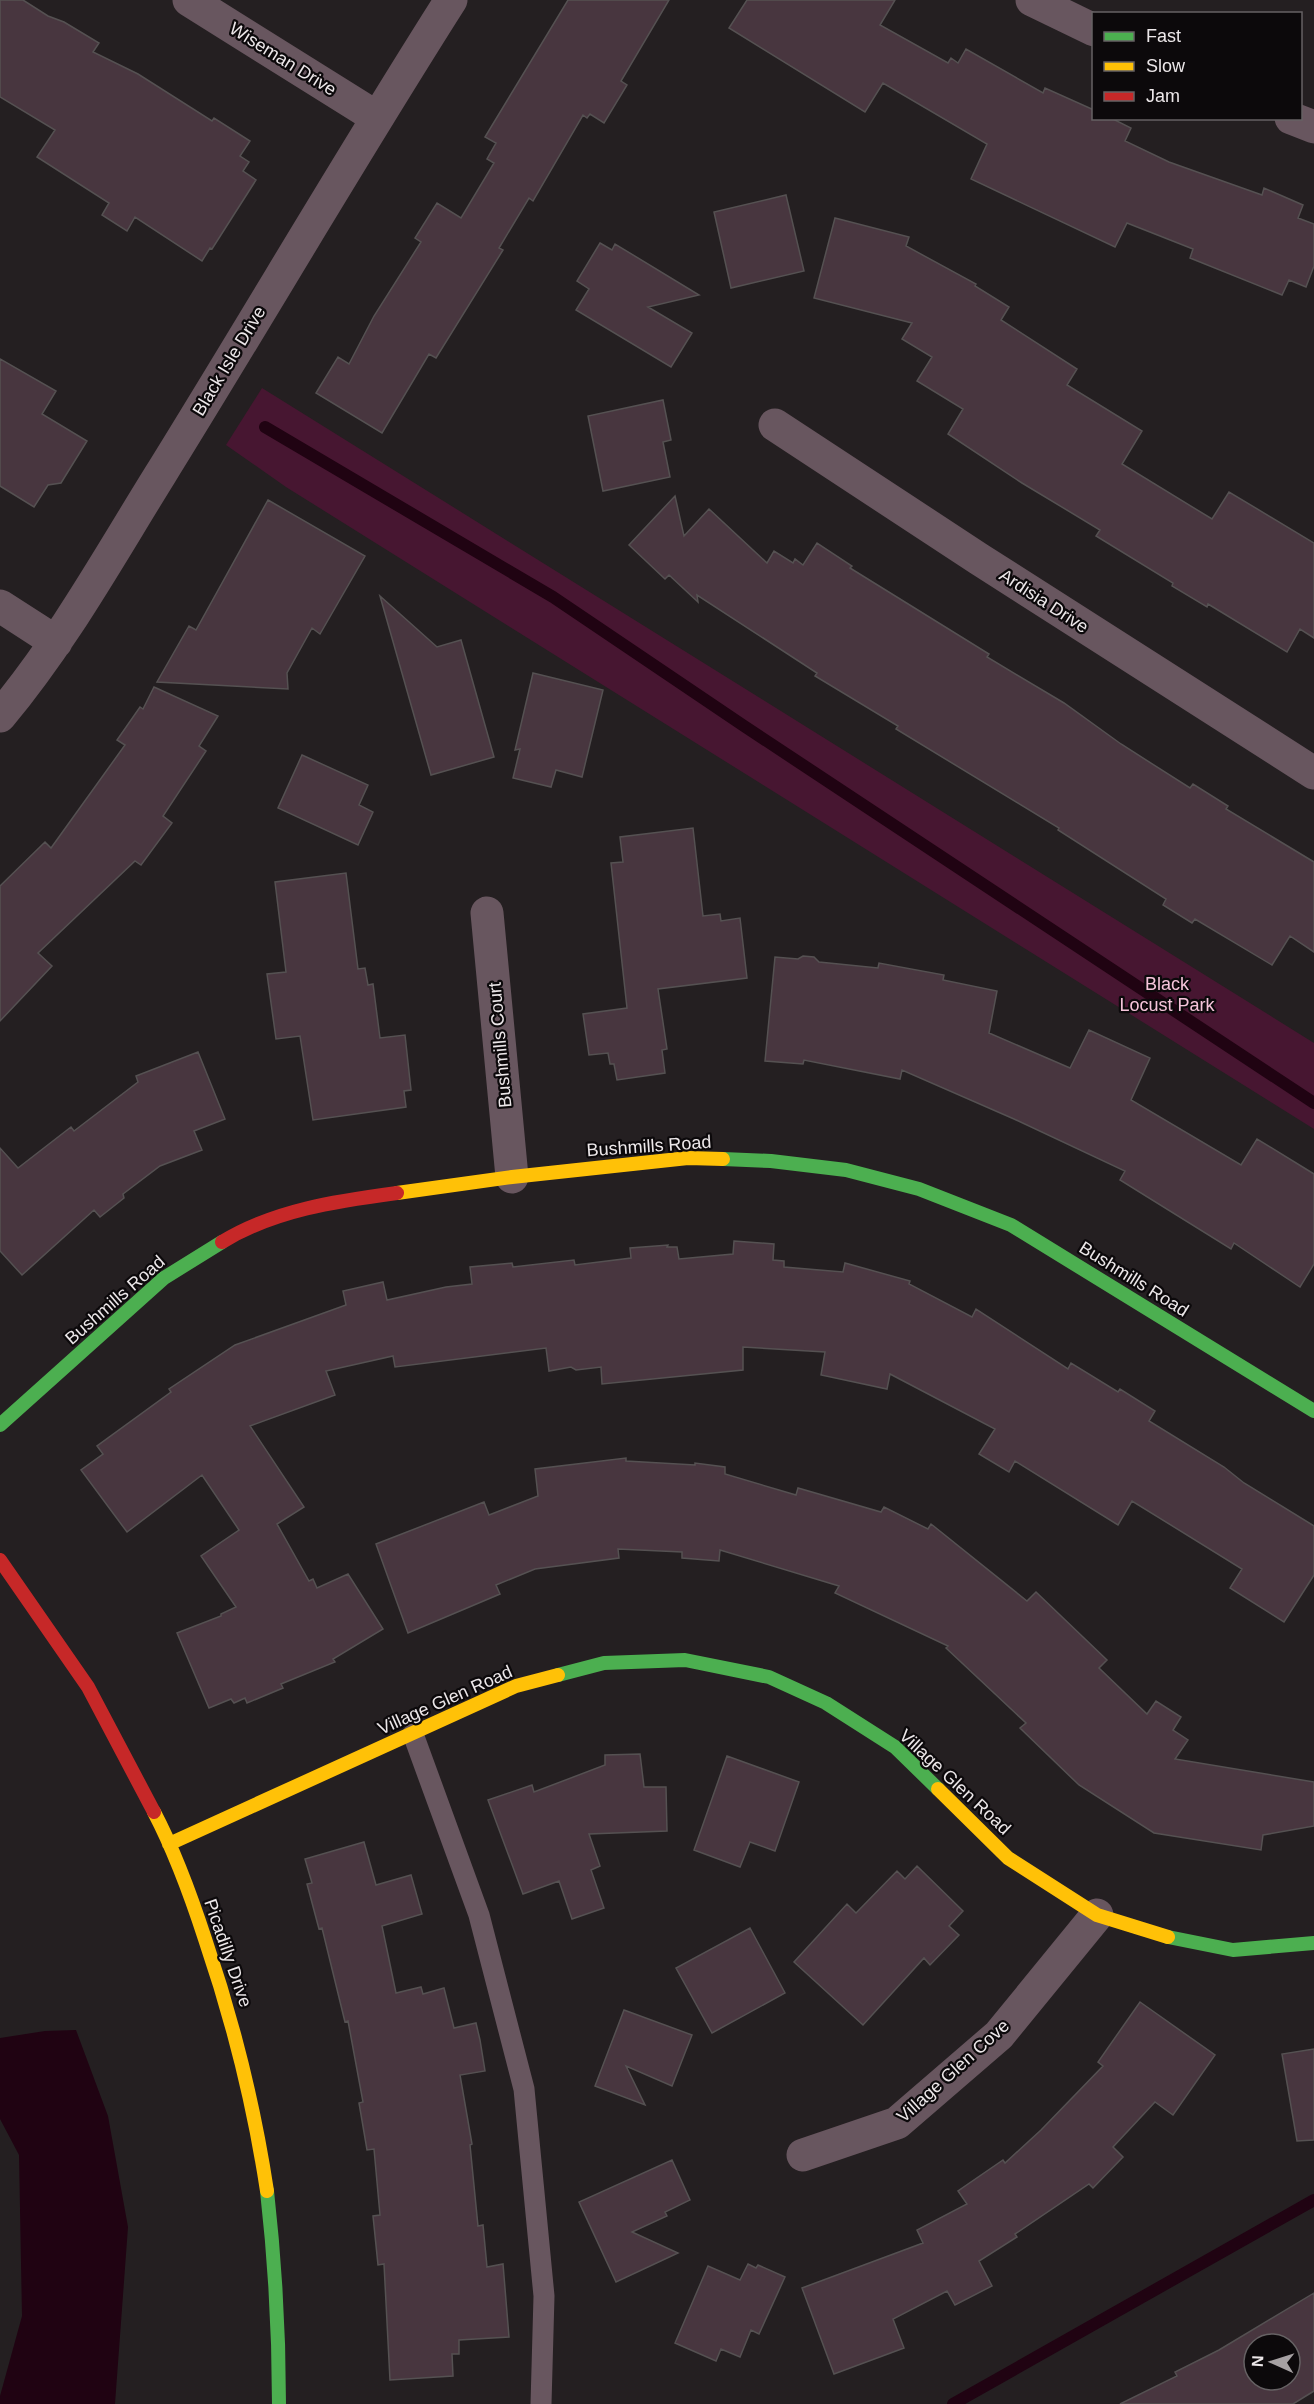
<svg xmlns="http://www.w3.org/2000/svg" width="1314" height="2404" viewBox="0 0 1314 2404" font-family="Helvetica,sans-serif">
  <rect width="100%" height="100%" fill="#241f21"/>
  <!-- green -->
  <path fill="#471631" d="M 262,388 L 1314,1043 L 1314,1129 L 286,487 L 226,445 Z"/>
  <!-- water -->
  <path fill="#200312" d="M 76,2030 L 108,2116 L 128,2227 L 115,2404 L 0,2404 L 0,2396 L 22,2316 L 19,2155 L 0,2119 L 0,2038 L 45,2031 Z"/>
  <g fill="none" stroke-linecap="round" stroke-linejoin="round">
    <!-- stream -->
    <path stroke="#200312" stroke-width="12" d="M 265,427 L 553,597 L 744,726 L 1314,1103
      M 953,2404 L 1314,2200"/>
  </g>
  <!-- building -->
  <path fill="#48363f" stroke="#555152" stroke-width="1.5" fill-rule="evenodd" d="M 0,0 L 23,0 L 48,16 L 64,22 L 99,43 L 93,52 L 138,74 L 212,121 L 214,118 L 250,141 L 240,156 L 249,162 L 243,171 L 256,180 L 212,249 L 210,248 L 202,261 L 135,217 L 127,231 L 102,215 L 109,203 L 37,157 L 55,130 L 0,97 Z
    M 568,0 L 669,0 L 621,81 L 627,85 L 604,123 L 590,114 L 587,118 L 583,115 L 533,201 L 529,198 L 499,248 L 503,250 L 436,358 L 429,354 L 382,433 L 316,393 L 338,357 L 349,364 L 374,316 L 421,242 L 415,238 L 437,203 L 461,218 L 494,163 L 487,159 L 496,143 L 485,137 Z
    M 747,0 L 895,0 L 880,25 L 948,63 L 951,58 L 958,63 L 966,49 L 1043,93 L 1045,88 L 1094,110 L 1094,118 L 1111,118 L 1131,128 L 1125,141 L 1169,162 L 1262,195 L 1264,188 L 1303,205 L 1298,218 L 1314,224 L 1314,266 L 1306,287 L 1289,280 L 1282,295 L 1190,258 L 1193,249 L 1127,223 L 1115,247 L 971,179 L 987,144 L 883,83 L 865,112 L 729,28 Z
    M 786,195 L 804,271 L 731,288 L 714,212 Z
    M 835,218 L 909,237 L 906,246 L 976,284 L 975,286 L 1009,307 L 1001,320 L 1077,369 L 1067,385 L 1142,431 L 1122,464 L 1212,519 L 1229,492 L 1314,543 L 1314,638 L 1300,629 L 1287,652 L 1208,604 L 1207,607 L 1172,586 L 1173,583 L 1096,536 L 1100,530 L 1022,483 L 948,434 L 963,409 L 917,381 L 932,357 L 902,339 L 912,323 L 814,298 Z
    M 600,243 L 612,250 L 615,244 L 699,295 L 648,307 L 692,333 L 671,367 L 576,310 L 589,289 L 577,281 Z
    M 0,359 L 56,391 L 42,414 L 87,441 L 61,483 L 48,485 L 34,507 L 0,486 Z
    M 663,400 L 671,440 L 663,442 L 670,477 L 603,491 L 588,416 Z
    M 675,496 L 684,536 L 709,509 L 767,563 L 774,551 L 793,563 L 795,559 L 803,565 L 817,543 L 852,566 L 850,568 L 989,654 L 987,657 L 1064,703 L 1121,744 L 1190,788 L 1193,784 L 1228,806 L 1226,809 L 1314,862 L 1314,952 L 1290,936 L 1272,965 L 1195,919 L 1192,923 L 1163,905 L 1166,899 L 1058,830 L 1059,828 L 896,729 L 898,726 L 815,676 L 817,673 L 697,595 L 698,602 L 669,575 L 665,579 L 629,545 Z
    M 268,500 L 365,556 L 320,634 L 312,628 L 287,673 L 288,689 L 157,682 L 189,626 L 196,630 Z
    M 380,596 L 437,647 L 461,640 L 494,757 L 431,775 Z
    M 533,673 L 603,690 L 582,777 L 556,770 L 551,787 L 513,778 L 520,749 L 515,750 Z
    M 154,687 L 218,716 L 199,746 L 206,751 L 163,816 L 172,823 L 141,865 L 135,861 L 38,953 L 52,966 L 0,1021 L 0,886 L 45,842 L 51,848 L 125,745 L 117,740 L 140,707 L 143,709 Z
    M 302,755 L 368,785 L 359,805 L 373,812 L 358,845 L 278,808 Z
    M 693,828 L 703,916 L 720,914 L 721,921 L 740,918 L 747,978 L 658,989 L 667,1049 L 662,1050 L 665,1073 L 617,1080 L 614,1064 L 610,1064 L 608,1053 L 589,1055 L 583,1014 L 627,1008 L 611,863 L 623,862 L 620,837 Z
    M 346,873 L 358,969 L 365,968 L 368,985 L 373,984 L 380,1038 L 405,1035 L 411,1090 L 404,1091 L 406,1107 L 313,1120 L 300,1036 L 276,1039 L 267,974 L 286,972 L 275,882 Z
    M 803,956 L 814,957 L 819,962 L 878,968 L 879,963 L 944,975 L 943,980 L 997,991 L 989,1033 L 1070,1068 L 1089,1030 L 1150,1058 L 1131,1100 L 1241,1165 L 1257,1139 L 1314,1174 L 1314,1264 L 1300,1287 L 1234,1243 L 1231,1249 L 1120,1180 L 1125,1171 L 1014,1119 L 902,1070 L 900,1079 L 804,1060 L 803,1064 L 765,1061 L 775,957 L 798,959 Z
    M 198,1052 L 225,1119 L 194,1131 L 202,1150 L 160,1166 L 123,1194 L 124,1198 L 100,1217 L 94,1210 L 22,1275 L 0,1251 L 0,1148 L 18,1168 L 71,1127 L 74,1131 L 138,1082 L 136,1076 Z
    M 734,1241 L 774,1244 L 773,1260 L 784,1261 L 784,1267 L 843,1272 L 845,1263 L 910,1281 L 909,1284 L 972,1317 L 976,1309 L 1068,1369 L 1071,1363 L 1118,1392 L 1120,1389 L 1155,1411 L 1149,1421 L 1224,1467 L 1244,1483 L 1314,1526 L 1314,1575 L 1284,1622 L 1230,1588 L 1242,1569 L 1132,1501 L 1118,1525 L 1015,1461 L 1009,1472 L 979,1454 L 995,1429 L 890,1374 L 887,1389 L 821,1375 L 825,1352 L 743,1347 L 743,1370 L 602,1384 L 601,1367 L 576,1370 L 571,1367 L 549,1371 L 546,1348 L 395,1367 L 393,1356 L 326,1371 L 335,1395 L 250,1426 L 304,1507 L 277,1524 L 309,1581 L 313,1579 L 317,1588 L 348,1574 L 383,1629 L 333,1659 L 335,1662 L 281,1684 L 283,1688 L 247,1703 L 245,1698 L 234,1703 L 231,1699 L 209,1708 L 177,1633 L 221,1616 L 221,1614 L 236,1607 L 201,1556 L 239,1530 L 202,1475 L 127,1532 L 81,1470 L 103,1454 L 97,1446 L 171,1392 L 169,1389 L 235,1345 L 346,1305 L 343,1291 L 383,1282 L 387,1300 L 446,1287 L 472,1284 L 470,1267 L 512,1263 L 513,1267 L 574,1260 L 575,1265 L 631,1258 L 630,1248 L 668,1245 L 667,1247 L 677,1247 L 679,1259 L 733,1254 Z
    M 626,1458 L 626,1461 L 695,1465 L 695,1463 L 725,1467 L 725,1474 L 796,1495 L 798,1488 L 881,1512 L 884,1507 L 928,1529 L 931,1524 L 1027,1601 L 1036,1592 L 1107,1660 L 1099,1668 L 1147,1714 L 1156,1701 L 1181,1717 L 1173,1730 L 1188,1740 L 1175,1759 L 1314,1782 L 1314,1826 L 1263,1835 L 1261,1850 L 1154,1833 L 1079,1785 L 1020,1728 L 1026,1723 L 946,1648 L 948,1646 L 835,1593 L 839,1586 L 720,1550 L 719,1561 L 682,1558 L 682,1552 L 618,1549 L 619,1558 L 535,1569 L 496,1585 L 500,1594 L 408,1633 L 376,1544 L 484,1502 L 489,1515 L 538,1496 L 535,1469 Z
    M 640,1754 L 644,1787 L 666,1787 L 667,1831 L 589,1834 L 600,1866 L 591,1870 L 604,1908 L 572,1919 L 559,1881 L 523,1894 L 488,1800 L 532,1785 L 534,1792 L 605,1765 L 605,1755 Z
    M 727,1756 L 799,1782 L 775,1851 L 750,1842 L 740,1867 L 694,1850 Z
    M 364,1842 L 376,1885 L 411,1875 L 422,1914 L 382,1926 L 396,1993 L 421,1987 L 423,1994 L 444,1988 L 454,2028 L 476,2023 L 480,2040 L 485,2071 L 460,2075 L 472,2144 L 470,2145 L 478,2226 L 483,2225 L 487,2267 L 503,2264 L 509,2337 L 459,2340 L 459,2354 L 452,2354 L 453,2376 L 390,2380 L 384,2264 L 378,2265 L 373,2216 L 380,2215 L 374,2149 L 367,2150 L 359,2103 L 363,2102 L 348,2021 L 345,2022 L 322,1928 L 319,1929 L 307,1884 L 312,1883 L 305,1859 Z
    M 917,1866 L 963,1911 L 949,1926 L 959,1935 L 930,1965 L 924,1958 L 863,2025 L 794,1962 L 847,1904 L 856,1913 L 897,1871 L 905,1879 Z
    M 750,1928 L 785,1993 L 712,2033 L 676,1968 Z
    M 1140,2002 L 1215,2055 L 1173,2115 L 1155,2102 L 1113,2147 L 1123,2157 L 1093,2188 L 1089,2184 L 1015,2234 L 1017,2237 L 979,2261 L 992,2286 L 955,2305 L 947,2291 L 893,2319 L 904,2348 L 834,2374 L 802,2288 L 923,2243 L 917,2230 L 967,2204 L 958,2191 L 1003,2160 L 1005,2163 L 1041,2130 L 1103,2066 L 1098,2062 Z
    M 624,2010 L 692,2035 L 672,2086 L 626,2066 L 645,2105 L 595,2086 Z
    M 1314,2049 L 1314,2140 L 1297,2141 L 1282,2054 Z
    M 672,2160 L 690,2200 L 665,2212 L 667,2216 L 632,2232 L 678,2253 L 616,2282 L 579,2202 Z
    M 748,2264 L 756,2268 L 758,2265 L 785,2277 L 759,2334 L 751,2330 L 740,2357 L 721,2349 L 716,2361 L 675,2343 L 708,2266 L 740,2280 Z
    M 1314,2293 L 1314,2391 L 1293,2404 L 1120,2404 L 1177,2376 L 1175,2372 L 1219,2350 ZM 1254,2344 L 1290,2344 L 1290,2380 L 1254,2380 Z"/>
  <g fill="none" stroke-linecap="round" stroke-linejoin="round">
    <!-- lane -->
    <path stroke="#68565f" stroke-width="21" d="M 413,1734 L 479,1915 L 524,2089 L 544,2296 L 541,2404"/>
    <!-- street -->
    <path stroke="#68565f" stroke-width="33" d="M 189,0 L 376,117
      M 1032,0 L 1094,30
      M 1291,118 L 1314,127
      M 775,425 L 979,559 L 1314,773
      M 0,606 L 56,642
      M 0,716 C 62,642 109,557 160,475 C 258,317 351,157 451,0
      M 487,913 L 512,1177
      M 803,2155 L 897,2123 L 999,2035 L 1097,1915"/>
    <!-- fast -->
    <path stroke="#4caf50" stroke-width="14" d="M 723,1159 L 771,1161 L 846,1170 L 919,1189 L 1011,1225 L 1314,1411
      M 0,1425 L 164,1278 L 222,1242
      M 558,1675 L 604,1663 L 685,1660 L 769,1677 L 826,1703 L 895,1747 L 938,1789
      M 1168,1937 L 1233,1950 L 1314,1943
      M 267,2191 C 275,2262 279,2332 279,2404"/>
    <!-- slow -->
    <path stroke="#ffc107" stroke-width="14" d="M 397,1193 L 512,1177 L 688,1158 L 723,1159
      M 938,1789 L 1008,1858 L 1097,1915 L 1168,1937
      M 154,1812 C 175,1852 191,1896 205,1939 C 233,2021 254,2105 267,2191
      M 169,1844 L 516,1686 L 558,1675"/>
    <!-- jam -->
    <path stroke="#c62828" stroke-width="14" d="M 222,1242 C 274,1210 337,1201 397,1193
      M 0,1560 L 88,1687 L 154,1812"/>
  </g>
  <g text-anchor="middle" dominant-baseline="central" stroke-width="4.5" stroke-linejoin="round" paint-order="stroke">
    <!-- street labels -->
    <g font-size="18" fill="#ece7e9" stroke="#0c090b">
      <text transform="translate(283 59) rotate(32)">Wiseman Drive</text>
      <text transform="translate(229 361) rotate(-59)">Black Isle Drive</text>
      <text transform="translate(1044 601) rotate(33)">Ardisia Drive</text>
      <text transform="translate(500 1045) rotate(-95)">Bushmills Court</text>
      <text transform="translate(649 1146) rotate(-4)">Bushmills Road</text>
      <text transform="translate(1134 1279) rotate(32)">Bushmills Road</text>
      <text transform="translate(115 1300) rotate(-41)">Bushmills Road</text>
      <text transform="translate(445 1700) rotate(-24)">Village Glen Road</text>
      <text transform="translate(955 1782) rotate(43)">Village Glen Road</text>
      <text transform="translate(228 1953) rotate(71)">Picadilly Drive</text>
      <text transform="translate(953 2071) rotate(-42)">Village Glen Cove</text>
    </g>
    <!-- park labels -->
    <g font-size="18" fill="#f5c4da" stroke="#0c090b">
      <text x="1167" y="984">Black<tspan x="1167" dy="21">Locust Park</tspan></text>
    </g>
  </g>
  <!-- legend -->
  <rect x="1092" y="12" width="210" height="108" fill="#0c090b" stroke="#666264" stroke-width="1.5"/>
  <rect x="1104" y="32" width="30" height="9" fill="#4caf50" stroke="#666264" stroke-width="1.5"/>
  <text x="1146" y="42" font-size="18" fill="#ece7e9">Fast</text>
  <rect x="1104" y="62" width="30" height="9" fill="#ffc107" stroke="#666264" stroke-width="1.5"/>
  <text x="1146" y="72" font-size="18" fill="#ece7e9">Slow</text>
  <rect x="1104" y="92" width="30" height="9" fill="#c62828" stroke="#666264" stroke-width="1.5"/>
  <text x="1146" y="102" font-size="18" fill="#ece7e9">Jam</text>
  <!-- north arrow -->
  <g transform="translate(1272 2362) rotate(273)"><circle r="28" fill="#0c090b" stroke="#666264" stroke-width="1.5"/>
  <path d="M0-4.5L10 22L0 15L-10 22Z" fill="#a6a1a3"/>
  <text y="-9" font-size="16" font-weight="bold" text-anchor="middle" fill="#ece7e9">N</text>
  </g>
</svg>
